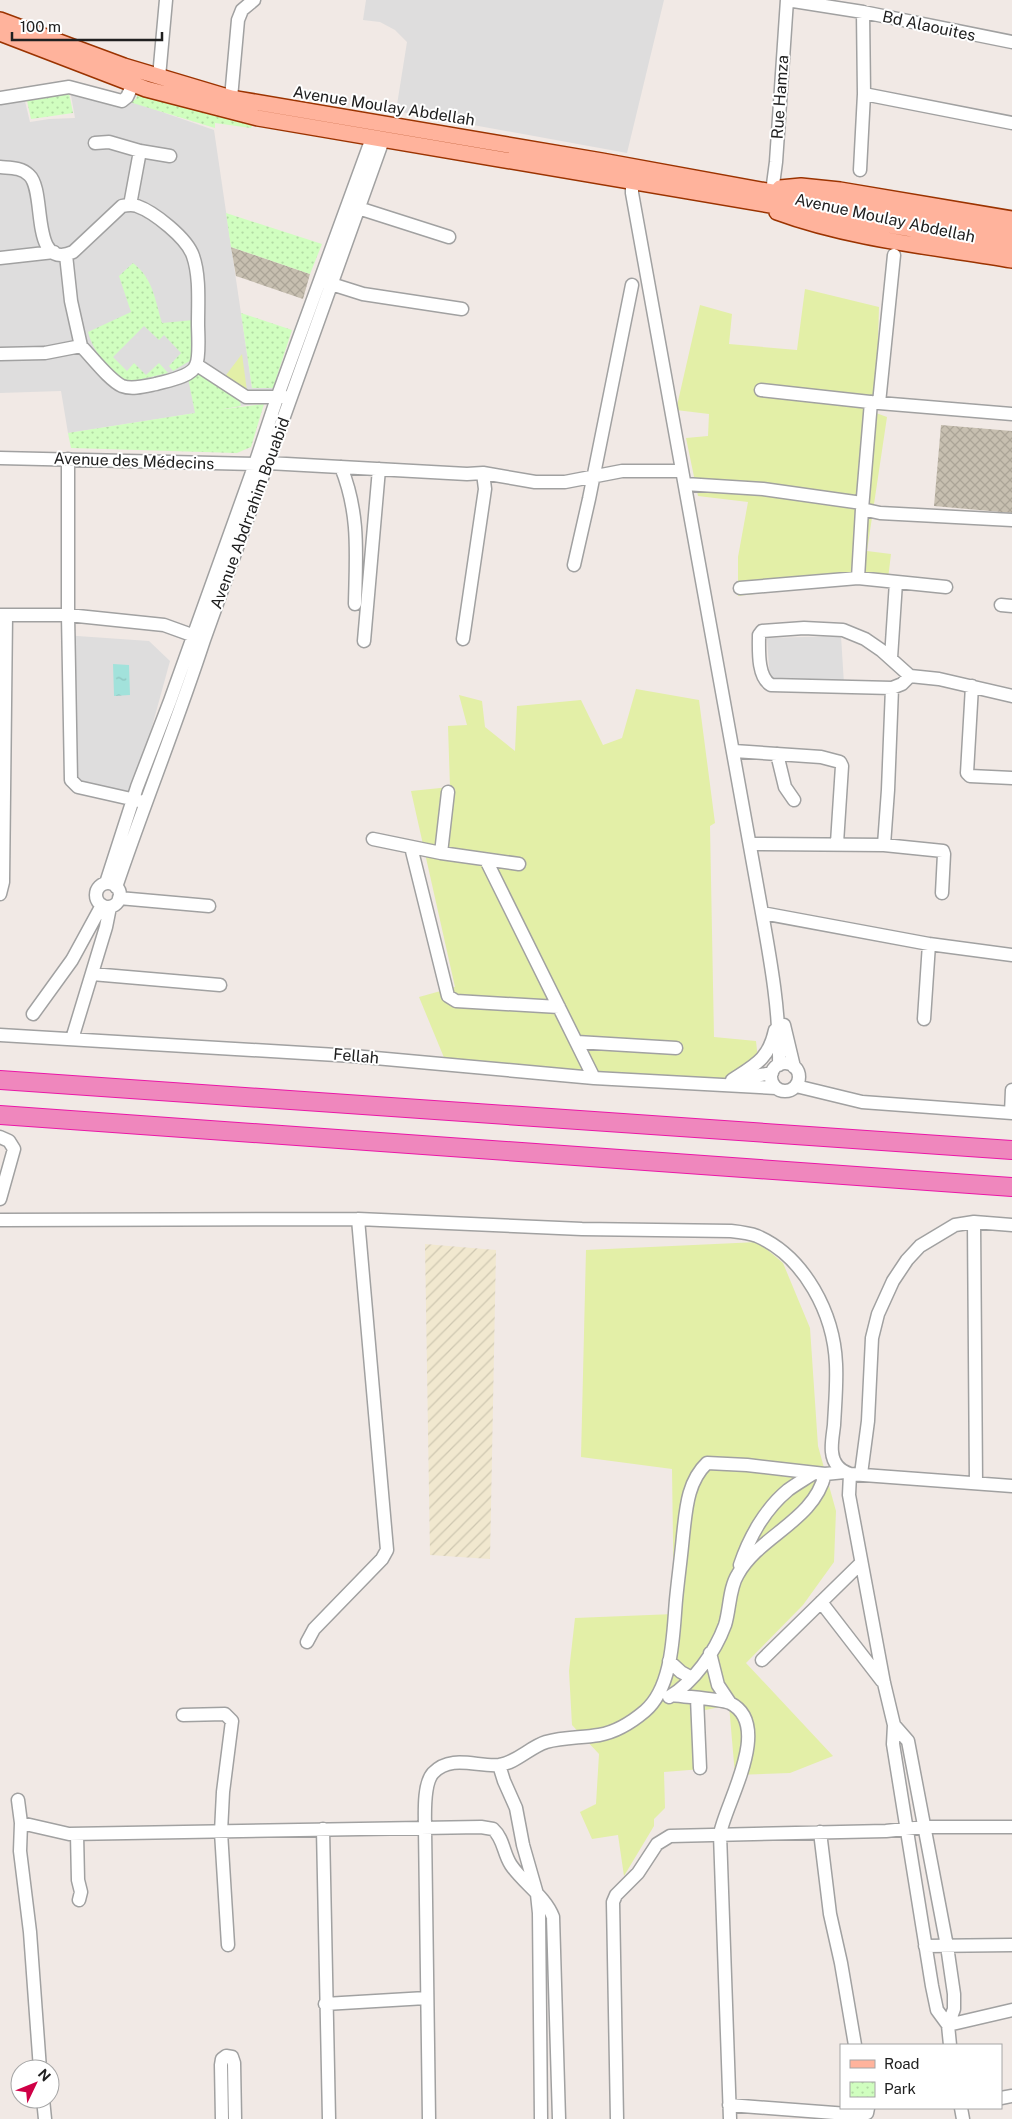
<svg xmlns="http://www.w3.org/2000/svg" width="1012" height="2119" viewBox="0 0 1012 2119" font-family="'Public Sans',sans-serif">
  <defs>
    <pattern id="construction-cross-hatch" width="8" height="8" patternUnits="userSpaceOnUse" patternTransform="scale(1.25)"><rect width="8" height="8" fill="#c7bfb0"/><path d="M0 0l8 8M0 8l8-8" fill="none" stroke="#aba497"/></pattern>
    <pattern id="farmland-furrows" width="10" height="10" patternUnits="userSpaceOnUse" patternTransform="scale(1.25)"><rect width="10" height="10" fill="#f1e8cf"/><path d="M-1 1l2-2M0 10L10 0M9 11l2-2" fill="none" stroke="#cec7b1"/></pattern>
    <pattern id="park-dots" width="8" height="8" patternUnits="userSpaceOnUse" patternTransform="scale(1.25)"><rect width="8" height="8" fill="#d0febf"/><path d="M2 2h.1M6 6h.1" fill="none" stroke="#b2d9a4" stroke-width="1.8" stroke-linecap="round"/></pattern>
    <pattern id="water-ripples" width="26" height="14" patternUnits="userSpaceOnUse" patternTransform="scale(1.25)"><rect width="26" height="14" fill="#a2e2db"/><path d="M2 4q2-2 4 0t4 0M15 11q2-2 4 0t4 0" fill="none" stroke="#8bc2bc"/></pattern>
  </defs>
  <rect width="100%" height="100%" fill="#f1e9e5"/>
  <!-- residential -->
  <path fill="#dedddd" d="M 366,0 L 664,0 L 627,153 L 396,111 L 407,42 L 395,30 L 380,22 L 363,20 Z
    M 69,84 L 136,103 L 214,130 L 252,388 L 273,388 L 266,402 L 68,433 L 61,391 L 0,393 L 0,96 L 23,93 L 30,122 L 49,119 L 75,118 Z
    M 63,635 L 149,641 L 170,661 L 136,785 L 119,799 L 71,788 Z
    M 841,636 L 844,684 L 770,681 L 767,638 Z"/>
  <!-- construction -->
  <path fill="url(#construction-cross-hatch)" d="M 231,247 L 310,274 L 303,299 L 236,276 Z
    M 941,425 L 1012,431 L 1012,513 L 934,506 Z"/>
  <!-- farmland -->
  <path fill="url(#farmland-furrows)" d="M 425,1244 L 496,1250 L 490,1559 L 430,1555 Z"/>
  <!-- grass -->
  <path fill="#e3efa7" d="M 805,289 L 879,307 L 876,413 L 887,417 L 867,551 L 891,554 L 887,587 L 853,582 L 738,596 L 738,557 L 748,502 L 698,496 L 686,438 L 708,436 L 709,414 L 676,410 L 700,305 L 732,314 L 729,344 L 797,350 Z
    M 242,354 L 247,391 L 226,375 Z
    M 636,689 L 699,700 L 715,823 L 710,826 L 714,1037 L 756,1041 L 761,1087 L 445,1060 L 419,997 L 455,987 L 411,791 L 450,787 L 448,726 L 467,725 L 459,695 L 482,701 L 485,727 L 515,751 L 517,706 L 581,700 L 603,745 L 622,738 Z
    M 758,1242 L 783,1263 L 810,1328 L 818,1446 L 836,1511 L 834,1562 L 803,1605 L 746,1663 L 833,1756 L 790,1773 L 735,1775 L 729,1705 L 701,1711 L 702,1769 L 664,1772 L 665,1808 L 654,1819 L 654,1826 L 624,1876 L 618,1835 L 592,1839 L 580,1812 L 596,1804 L 599,1754 L 572,1725 L 569,1671 L 575,1618 L 674,1614 L 672,1469 L 581,1457 L 586,1250 Z"/>
  <!-- park -->
  <path fill="url(#park-dots)" d="M 67,82 L 135,100 L 139,93 L 253,123 L 251,128 L 215,123 L 215,128 L 67,83 L 73,113 L 31,119 L 26,96 Z
    M 226,213 L 322,244 L 310,274 L 231,247 Z
    M 133,263 C 153,278 155,300 162,323 L 194,320 L 193,359 L 173,371 L 169,366 L 181,353 L 164,335 L 159,340 L 144,326 L 113,357 L 127,371 L 134,363 L 146,375 L 159,363 L 168,373 L 129,382 C 111,373 93,352 88,332 L 131,312 L 119,276 Z
    M 241,313 L 292,330 L 273,388 L 252,388 Z
    M 202,373 L 239,397 L 241,406 L 217,410 L 264,404 L 251,447 L 237,453 L 71,448 L 68,433 L 195,413 L 188,378 Z"/>
  <!-- water -->
  <path fill="url(#water-ripples)" d="M 113,664 L 129,665 L 130,695 L 114,696 Z"/>
  <g fill="none" stroke-linecap="round" stroke-linejoin="round">
    <!-- minor casing -->
    <g stroke="#a1a1a1" stroke-width="15">
      <path id="minor" d="M 787,0 L 863,12 L 1012,42
        M 159,77 L 166,0
        M 864,94 L 1012,123
        M 0,98 L 69,87 L 122,101 L 127,97 L 133,84
        M 231,98 L 238,20 L 242,10 L 254,0
        M 95,143 L 109,142 L 140,151 L 170,156
        M 0,167 C 10,168 21,167 29,175 C 47,191 29,271 73,252 L 122,206 C 127,205 132,204 137,206 C 154,212 187,238 193,256 C 200,276 198,302 198,324 C 198,333 200,357 196,365 C 192,377 166,381 156,384 C 146,386 132,390 122,386 C 109,380 92,357 81,346 L 45,353 L 0,354
        M 860,170 L 864,94 L 863,12
        M 632,181 L 632,193 L 762,913 C 771,963 780,1013 779,1065
        M 772,192 L 776,162 L 787,0
        M 130,205 L 140,151
        M 352,206 L 449,237
        M 66,255 L 71,301 L 81,346
        M 0,258 L 54,252
        M 325,282 L 363,294 L 462,309
        M 197,365 L 246,397 L 285,397
        M 761,390 L 879,403 L 894,255
        M 871,402 L 862,509 L 880,513 L 1012,520
        M 879,403 L 1012,414
        M 0,458 L 255,464 L 268,463 L 467,474 L 483,473 L 485,489 L 463,639
        M 68,459 L 68,615 L 71,780 L 78,787 L 140,801
        M 341,467 C 360,514 356,555 355,604
        M 483,473 L 535,482 L 565,482 L 622,471 L 682,471
        M 685,484 L 763,489 L 862,503
        M 574,565 L 589,499 L 632,285
        M 858,578 L 862,509
        M 740,588 L 858,578 L 946,587
        M 1001,605 L 1012,606
        M 0,615 L 68,615 L 164,625 L 200,638
        M 364,641 L 379,469
        M 891,658 L 896,582
        M 910,676 L 902,684 L 892,688 L 771,685 C 757,677 759,649 759,635 L 762,631 L 804,628 L 843,630 L 865,639 L 881,650 L 910,676 L 939,679 L 1012,696
        M 972,686 L 967,773 L 970,776 L 1012,778
        M 734,751 L 821,757 L 840,762 L 842,766 L 837,843
        M 777,754 L 785,787 L 794,800
        M 373,839 L 441,853 L 519,864
        M 751,844 L 884,845 L 888,790 L 892,688
        M 884,845 L 943,851 L 944,854 L 942,893
        M 411,847 L 448,996 L 456,1001 L 559,1007
        M 441,853 L 448,792
        M 486,860 L 594,1078
        M 106,883 L 137,787 L 170,701 L 255,464 L 277,398 L 372,138
        M96 895a12 12 0 1 1 24 0a12 12 0 1 1-24 0Z
        M 116,887 C 144,804 177,723 204,640 L 383,140
        M 0,894 L 3,882 L 6,615
        M 119,898 L 209,906
        M 762,913 L 929,944 L 1012,955
        M 92,974 L 220,985
        M 33,1014 L 72,960 L 102,905
        M 924,1019 L 929,944
        M 784,1025 L 794,1067
        M 0,1035 L 353,1056 L 594,1078 L 776,1088
        M 72,1039 L 106,927 L 110,907
        M 577,1042 L 676,1048
        M771 1077a14 14 0 1 1 28 0a14 14 0 1 1-28 0Z
        M 738,1079 L 772,1073
        M 732,1080 C 755,1065 769,1059 775,1030
        M 796,1086 L 862,1102 L 1012,1113
        M 1011,1113 L 1012,1090
        M 0,1137 L 9,1141 L 14,1149 L 0,1199
        M 0,1220 L 358,1219 L 582,1229 L 731,1231 C 740,1232 749,1233 757,1236 C 805,1257 834,1314 836,1364 C 837,1384 835,1405 834,1425 C 833,1434 831,1444 832,1452 C 833,1463 840,1471 850,1474 L 1012,1486
        M 974,1222 L 976,1483
        M 850,1474 L 849,1495 L 884,1683 L 894,1725 L 893,1744 L 932,1986 L 937,2010 L 948,2025
        M 861,1474 L 868,1421 L 872,1338 L 878,1314 L 893,1281 L 907,1260 L 920,1246 L 955,1225 L 974,1222 L 1012,1225
        M 740,1565 C 749,1538 765,1509 788,1490 C 796,1484 805,1479 814,1473
        M 821,1602 L 882,1681
        M 307,1642 L 314,1629 L 382,1559 L 387,1550 L 358,1219
        M 710,1653 L 718,1685 L 730,1703
        M 762,1660 L 861,1563
        M 669,1661 L 681,1672 L 692,1678
        M 673,1695 C 686,1697 721,1699 730,1703 C 774,1725 725,1804 720,1834 L 730,2119
        M 669,1697 C 694,1682 715,1652 725,1625 C 730,1609 729,1588 738,1574 C 760,1535 814,1521 825,1474
        M 697,1698 L 700,1768
        M 183,1715 L 225,1714 L 232,1721 L 223,1792 L 221,1832 L 228,1945
        M 894,1725 L 908,1741 L 947,1946 L 954,1994 L 954,2009 L 948,2025 L 950,2045
        M 499,1765 L 504,1781 L 516,1808 L 523,1845 L 537,1894 L 539,1913 L 541,2119
        M 18,1800 L 21,1823 L 20,1851 L 30,1932 L 40,2069
        M 21,1823 L 69,1834 L 481,1827 L 493,1829 C 504,1839 503,1853 511,1865 C 523,1883 545,1896 553,1917 L 559,2119
        M 323,1829 L 329,2119
        M 820,1832 L 830,1914 L 841,1963 L 855,2045
        M 77,1834 L 78,1880 L 81,1892 L 79,1900
        M 925,1946 L 1012,1945
        M 325,2004 L 426,1998
        M 948,2025 L 1012,2010
        M 1001,2098 L 1012,2096
        M 43,2099 L 45,2119
        M 729,2105 L 861,2115 L 867,2113 L 868,2108
        M 961,2108 L 963,2119
        M 222,2119 L 221,2065 L 222,2059 L 226,2056 L 232,2057 L 234,2063 L 235,2119
        M 429,2119 L 425,1828 C 425,1814 423,1784 433,1773 C 451,1754 477,1767 499,1765 C 516,1763 530,1747 546,1742 C 564,1737 581,1738 599,1735 C 616,1732 632,1722 645,1711 C 673,1687 673,1634 676,1600 C 678,1579 681,1558 683,1536 C 686,1510 687,1482 707,1463 L 747,1465 L 825,1474 L 845,1472
        M 617,2119 L 613,1902 L 616,1895 L 638,1873 L 657,1844 L 670,1836 L 886,1831 L 924,1827 L 1012,1827"/>
    </g>
    <!-- major casing -->
    <g stroke="#9b3300" stroke-width="18">
      <path id="major" d="M 0,20 L 124,66 L 231,98 L 602,161 L 772,192 L 1012,231
        M 0,33 L 146,89 L 258,118 L 1012,246
        M 780,188 L 801,186 L 840,190 L 1012,219
        M 777,212 C 850,239 935,247 1012,260"/>
    </g>
    <!-- highway casing -->
    <g stroke="#ea17a7" stroke-width="20">
      <path id="highway" d="M 0,1080 L 1012,1150
        M 0,1115 L 1012,1187"/>
    </g>
    <!-- minor -->
    <use href="#minor" stroke="#fff" stroke-width="12"/>
    <!-- major -->
    <use href="#major" stroke="#ffb39c" stroke-width="15"/>
    <!-- highway -->
    <use href="#highway" stroke="#ef87bd" stroke-width="18"/>
  </g>
  <g text-anchor="middle" dominant-baseline="central" stroke-width="4" stroke-linejoin="round" paint-order="stroke">
    <!-- street labels -->
    <g font-size="16" fill="#202020" stroke="#fff">
      <text transform="translate(929 26) rotate(12)">Bd Alaouites</text>
      <text transform="translate(780 97) rotate(-86)">Rue Hamza</text>
      <text transform="translate(384 106) rotate(9)">Avenue Moulay Abdellah</text>
      <text transform="translate(885 218) rotate(12)">Avenue Moulay Abdellah</text>
      <text transform="translate(134 461) rotate(2)">Avenue des Médecins</text>
      <text transform="translate(250 513) rotate(-70)">Avenue Abdrrahim Bouabid</text>
      <text transform="translate(356 1056) rotate(5)">Fellah</text>
    </g>
  </g>
  <!-- legend -->
  <rect x="840" y="2044" width="162" height="65" fill="#ffffff" stroke="#a6a6a6"/>
  <rect x="850" y="2060" width="25" height="8" fill="#ffb39c" stroke="#a6a6a6"/>
  <text x="884" y="2069" font-size="15" fill="#202020">Road</text>
  <rect x="850" y="2082" width="25" height="15" fill="url(#park-dots)" stroke="#a6a6a6"/>
  <text x="884" y="2094" font-size="15" fill="#202020">Park</text>
  <!-- north arrow -->
  <g transform="translate(35 2084) rotate(47)"><circle r="24" fill="#ffffff" stroke="#a6a6a6"/>
  <path d="M0-4L9 19L0 12L-9 19Z" fill="#cf0046"/>
  <text y="-8" font-size="14" font-weight="bold" text-anchor="middle" fill="#202020">N</text>
  </g>
  <!-- scale -->
  <path d="M12 32v8h150v-8" fill="none" stroke="#202020" stroke-width="2.5"/>
  <text x="20" y="32" font-size="15" fill="#202020" stroke="#ffffff" stroke-width="4" paint-order="stroke">100 m</text>
</svg>
